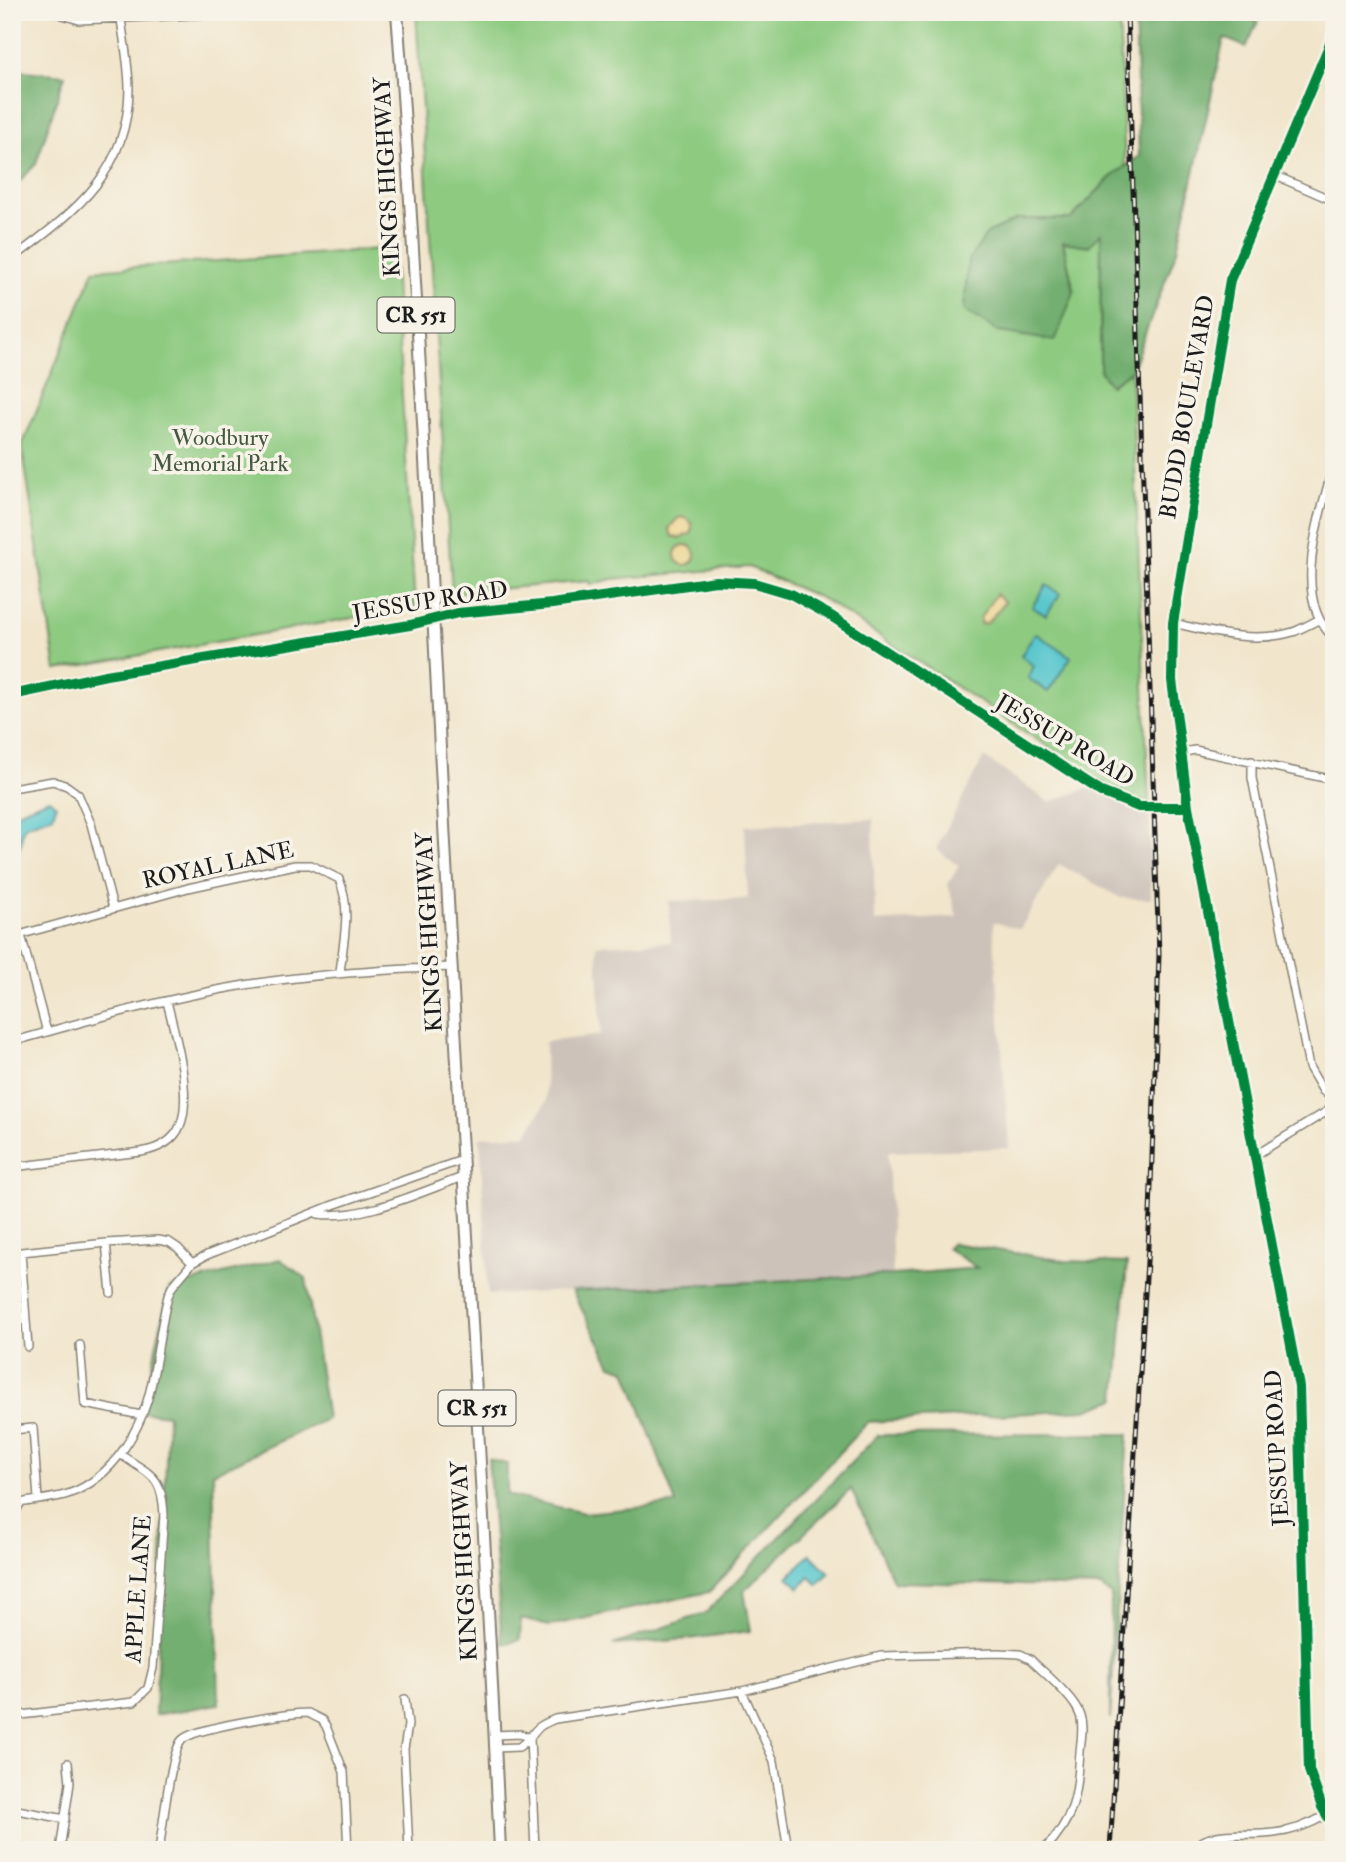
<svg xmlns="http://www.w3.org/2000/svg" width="1346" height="1862" viewBox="0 0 1346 1862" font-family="'IM FELL Double Pica',serif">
  <rect width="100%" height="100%" fill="#f7f3e8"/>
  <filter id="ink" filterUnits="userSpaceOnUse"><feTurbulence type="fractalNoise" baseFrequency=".0143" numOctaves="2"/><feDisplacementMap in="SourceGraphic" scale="14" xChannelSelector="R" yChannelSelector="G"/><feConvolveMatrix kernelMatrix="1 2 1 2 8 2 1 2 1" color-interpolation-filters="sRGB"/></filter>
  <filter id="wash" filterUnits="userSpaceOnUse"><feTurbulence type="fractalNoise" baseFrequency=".00686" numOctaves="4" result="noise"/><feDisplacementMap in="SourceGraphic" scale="28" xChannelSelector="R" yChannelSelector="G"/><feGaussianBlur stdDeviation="1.57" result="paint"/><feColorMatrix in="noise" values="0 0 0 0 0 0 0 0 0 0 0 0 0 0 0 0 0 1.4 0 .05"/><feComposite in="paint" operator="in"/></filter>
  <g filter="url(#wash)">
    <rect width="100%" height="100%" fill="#f1e5cb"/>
    <!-- industrial -->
    <path fill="#cdc2b9" d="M 984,757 L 1049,802 L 1103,783 L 1149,806 L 1151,899 L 1121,898 L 1059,864 L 1020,929 L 993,922 L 1009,1148 L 888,1152 L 893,1275 L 488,1295 L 480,1137 L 527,1134 L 546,1102 L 545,1042 L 601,1035 L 597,945 L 671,942 L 669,901 L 748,899 L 745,826 L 873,819 L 875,922 L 957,917 L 948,884 L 959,866 L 936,849 Z"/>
    <!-- green -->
    <path fill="#8ecb81" stroke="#55744e" stroke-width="2" d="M 416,12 L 1119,12 L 1125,167 L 1110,178 L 1071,219 L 1017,219 L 1074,292 L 1063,241 L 1101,232 L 1100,370 L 1110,385 L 1131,371 L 1149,806 L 1103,783 L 823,599 L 749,567 L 612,579 L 590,585 L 589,581 L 452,593 Z
      M 393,248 L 415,607 L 56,670 L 22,446 L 94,270 Z"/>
    <!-- forest -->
    <path fill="#72af6f" stroke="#476646" stroke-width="2" d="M 1135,12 L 1239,12 L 1258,22 L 1246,47 L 1224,38 L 1177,250 L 1131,371 L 1110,385 L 1100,370 L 1101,233 L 1089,246 L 1063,242 L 1074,292 L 1055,341 L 999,332 L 964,310 L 968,261 L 987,234 L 1017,219 L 1071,219 L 1110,178 L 1139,156 Z
      M 12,66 L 15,70 L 65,75 L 36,164 L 12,190 Z
      M 952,1243 L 1066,1261 L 1127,1263 L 1116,1399 L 1086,1410 L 868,1422 L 709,1592 L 549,1626 L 521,1619 L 520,1640 L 502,1644 L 488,1459 L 507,1464 L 507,1495 L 584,1513 L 676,1504 L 626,1370 L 611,1365 L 572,1291 L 893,1275 L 977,1268 L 947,1248 Z
      M 280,1259 L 306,1278 L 327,1419 L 213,1473 L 219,1704 L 155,1715 L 168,1415 L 142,1412 L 169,1288 Z
      M 1128,1434 L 1110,1719 L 1111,1595 L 1101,1587 L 894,1582 L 851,1489 L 744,1591 L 751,1631 L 689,1639 L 613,1645 L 706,1613 L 878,1435 Z"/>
    <!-- sand -->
    <path fill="#eeda9e" stroke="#857b5d" stroke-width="2" d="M 681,517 L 688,519 L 692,524 L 692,533 L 680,538 L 672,536 L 669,528 L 677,519 Z
      M675 555a10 10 0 1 1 20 0a10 10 0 1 1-20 0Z
      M 996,594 L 1005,602 L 987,623 L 980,624 L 980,618 Z"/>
    <!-- water -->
    <path fill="#5ac7ce" stroke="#3b7275" stroke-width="2" d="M 1046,585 L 1060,594 L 1046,615 L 1032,607 Z
      M 1035,633 L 1071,657 L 1048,692 L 1028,678 L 1034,666 L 1021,656 Z
      M 49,799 L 56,805 L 53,816 L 26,825 L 22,832 L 21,844 L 12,860 L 12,814 Z
      M 810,1554 L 829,1573 L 818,1585 L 810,1577 L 799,1588 L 788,1577 Z"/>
  </g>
  <g filter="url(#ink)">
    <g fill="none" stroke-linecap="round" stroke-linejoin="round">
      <!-- minor casing -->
      <g stroke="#868074" stroke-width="10">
        <path id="minor" d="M 53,12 L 79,20 L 258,12
          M 1274,175 L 1334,201
          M 12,259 C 74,212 128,174 129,89 C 129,66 124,42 121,19
          M 1334,463 C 1321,513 1289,598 1334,638
          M 1173,623 C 1212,632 1253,644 1293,632 C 1301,629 1310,624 1318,620
          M 1180,753 L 1195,750 L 1334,780
          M 1252,761 L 1252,778 L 1309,1067 L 1323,1091 L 1334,1100
          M 12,788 L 53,781 L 67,786 L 78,794 L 91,824 L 113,908
          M 1188,807 L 1172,680 L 1173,623 L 1230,280 L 1334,34
          M 21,935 L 47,1032
          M 12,937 L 188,888 L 295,865 L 311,865 L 339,879 C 352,909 343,941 340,973
          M 12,1042 C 88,1020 167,998 245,985 C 313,974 382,970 451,967
          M 1254,1156 L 1334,1107
          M 12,1167 L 141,1152 C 157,1149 173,1143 180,1126 C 193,1096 175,1033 167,1002
          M 318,1214 C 363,1220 420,1192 463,1177
          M 106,1243 L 111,1293
          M 21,1252 L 28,1347
          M 12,1253 L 106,1243 L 158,1240 L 169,1242 L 178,1248 L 192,1263
          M 80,1345 L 85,1404 L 141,1415
          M 12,1430 L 33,1428 L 38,1499
          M 12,1503 L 20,1503 C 35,1500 53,1499 68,1494 C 114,1478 143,1427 152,1382 C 158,1353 161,1324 168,1296 L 172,1287 L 192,1263 L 207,1255 L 333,1205 L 462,1160
          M 12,1521 L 20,1503
          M 742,1691 L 774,1761 L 788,1850
          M 405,1699 L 408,1725 L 404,1749 L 409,1850
          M 12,1716 L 134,1702 L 148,1688 L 153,1668 L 164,1515 C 162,1474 151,1476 120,1454
          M 495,1735 L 520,1734 L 530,1738 L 519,1747 L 495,1748
          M 12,1809 L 65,1819
          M 60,1850 L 70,1783 L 68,1763
          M 159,1850 C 163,1828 170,1753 182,1740 C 193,1728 289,1713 308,1713 L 322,1720 L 326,1726 L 344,1772 L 348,1850
          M 535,1850 L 530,1738 C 536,1727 543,1724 555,1719 L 742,1691 L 881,1656 L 998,1653 L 1020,1654 L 1030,1659 C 1044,1673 1074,1697 1080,1715 C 1084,1727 1081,1740 1080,1752 C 1077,1795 1076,1817 1044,1850
          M 1189,1850 C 1219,1826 1240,1838 1274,1833 C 1294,1831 1309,1825 1326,1815"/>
      </g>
      <!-- tertiary casing -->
      <g stroke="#868074" stroke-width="12">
        <path id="tertiary" d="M 12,695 L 106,675 L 410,625 L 458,613 L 552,604 L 716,581 L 754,583 L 791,594 L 831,616 L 1101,792 L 1139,807 L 1188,807 L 1299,1387 L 1309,1770 L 1322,1807 L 1334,1827"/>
      </g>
      <!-- primary casing -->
      <g stroke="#868074" stroke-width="14">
        <path id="primary" d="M 397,12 C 421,332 434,652 452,973 C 468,1265 487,1557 500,1850"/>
      </g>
      <!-- minor -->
      <use href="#minor" stroke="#fff" stroke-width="7"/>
      <!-- tertiary -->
      <use href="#tertiary" stroke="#fff" stroke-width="9"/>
      <!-- primary -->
      <use href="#primary" stroke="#fff" stroke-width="10"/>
      <!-- rail casing -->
      <g stroke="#1c1c1c" stroke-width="5">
        <path id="rail" d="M 1110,1850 L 1150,1214 L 1159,955 L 1127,12"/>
      </g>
      <!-- rail -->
      <use href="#rail" stroke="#f7f3e8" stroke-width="2.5" stroke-dasharray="8" stroke-linecap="butt"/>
      <!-- cycleway casing -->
      <g stroke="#f7f3e8" stroke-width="15">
        <path id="cycleway" d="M 1334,34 L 1230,280 L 1173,623 L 1172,680 L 1188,807 L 1299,1387 L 1309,1770 L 1322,1807 L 1334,1827
          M 12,695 L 106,675 L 410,625 L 458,613 L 552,604 L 716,581 L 754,583 L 791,594 L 831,616 L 1101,792 L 1139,807 L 1188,807"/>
      </g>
      <!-- cycleway -->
      <use href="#cycleway" stroke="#00873e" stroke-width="10"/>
    </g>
  </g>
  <g text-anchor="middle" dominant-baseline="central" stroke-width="7" stroke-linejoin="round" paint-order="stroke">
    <!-- shield labels -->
    <g fill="#f7f3e8" stroke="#5e5c59" stroke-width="2">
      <rect x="377.5" y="297.5" width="77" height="35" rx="5"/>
      <rect x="438.5" y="1390.5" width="77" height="35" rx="5"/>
    </g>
    <g font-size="21" font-weight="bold" fill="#1c1c1c">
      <text x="416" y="315">CR 551</text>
      <text x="477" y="1408">CR 551</text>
    </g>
    <!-- street labels -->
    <g font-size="23" fill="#1c1c1c" stroke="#f7f3e8">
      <text transform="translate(387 177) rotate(-93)">KINGS HIGHWAY</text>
      <text transform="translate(1187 407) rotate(-80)">BUDD BOULEVARD</text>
      <text transform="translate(430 601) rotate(-9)">JESSUP ROAD</text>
      <text transform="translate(1065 740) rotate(31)">JESSUP ROAD</text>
      <text transform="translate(218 865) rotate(-12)">ROYAL LANE</text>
      <text transform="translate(429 932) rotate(-93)">KINGS HIGHWAY</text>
      <text transform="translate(1277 1448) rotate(-93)">JESSUP ROAD</text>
      <text transform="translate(464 1561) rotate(-93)">KINGS HIGHWAY</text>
      <text transform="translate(138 1589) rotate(-86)">APPLE LANE</text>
    </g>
    <!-- park labels -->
    <g font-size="23" fill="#44593f" stroke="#f7f3e8">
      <text x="220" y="437">Woodbury<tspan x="220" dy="26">Memorial Park</tspan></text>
    </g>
  </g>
  <!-- margin -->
  <rect width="1346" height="1862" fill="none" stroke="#f7f3e8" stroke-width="42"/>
</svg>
